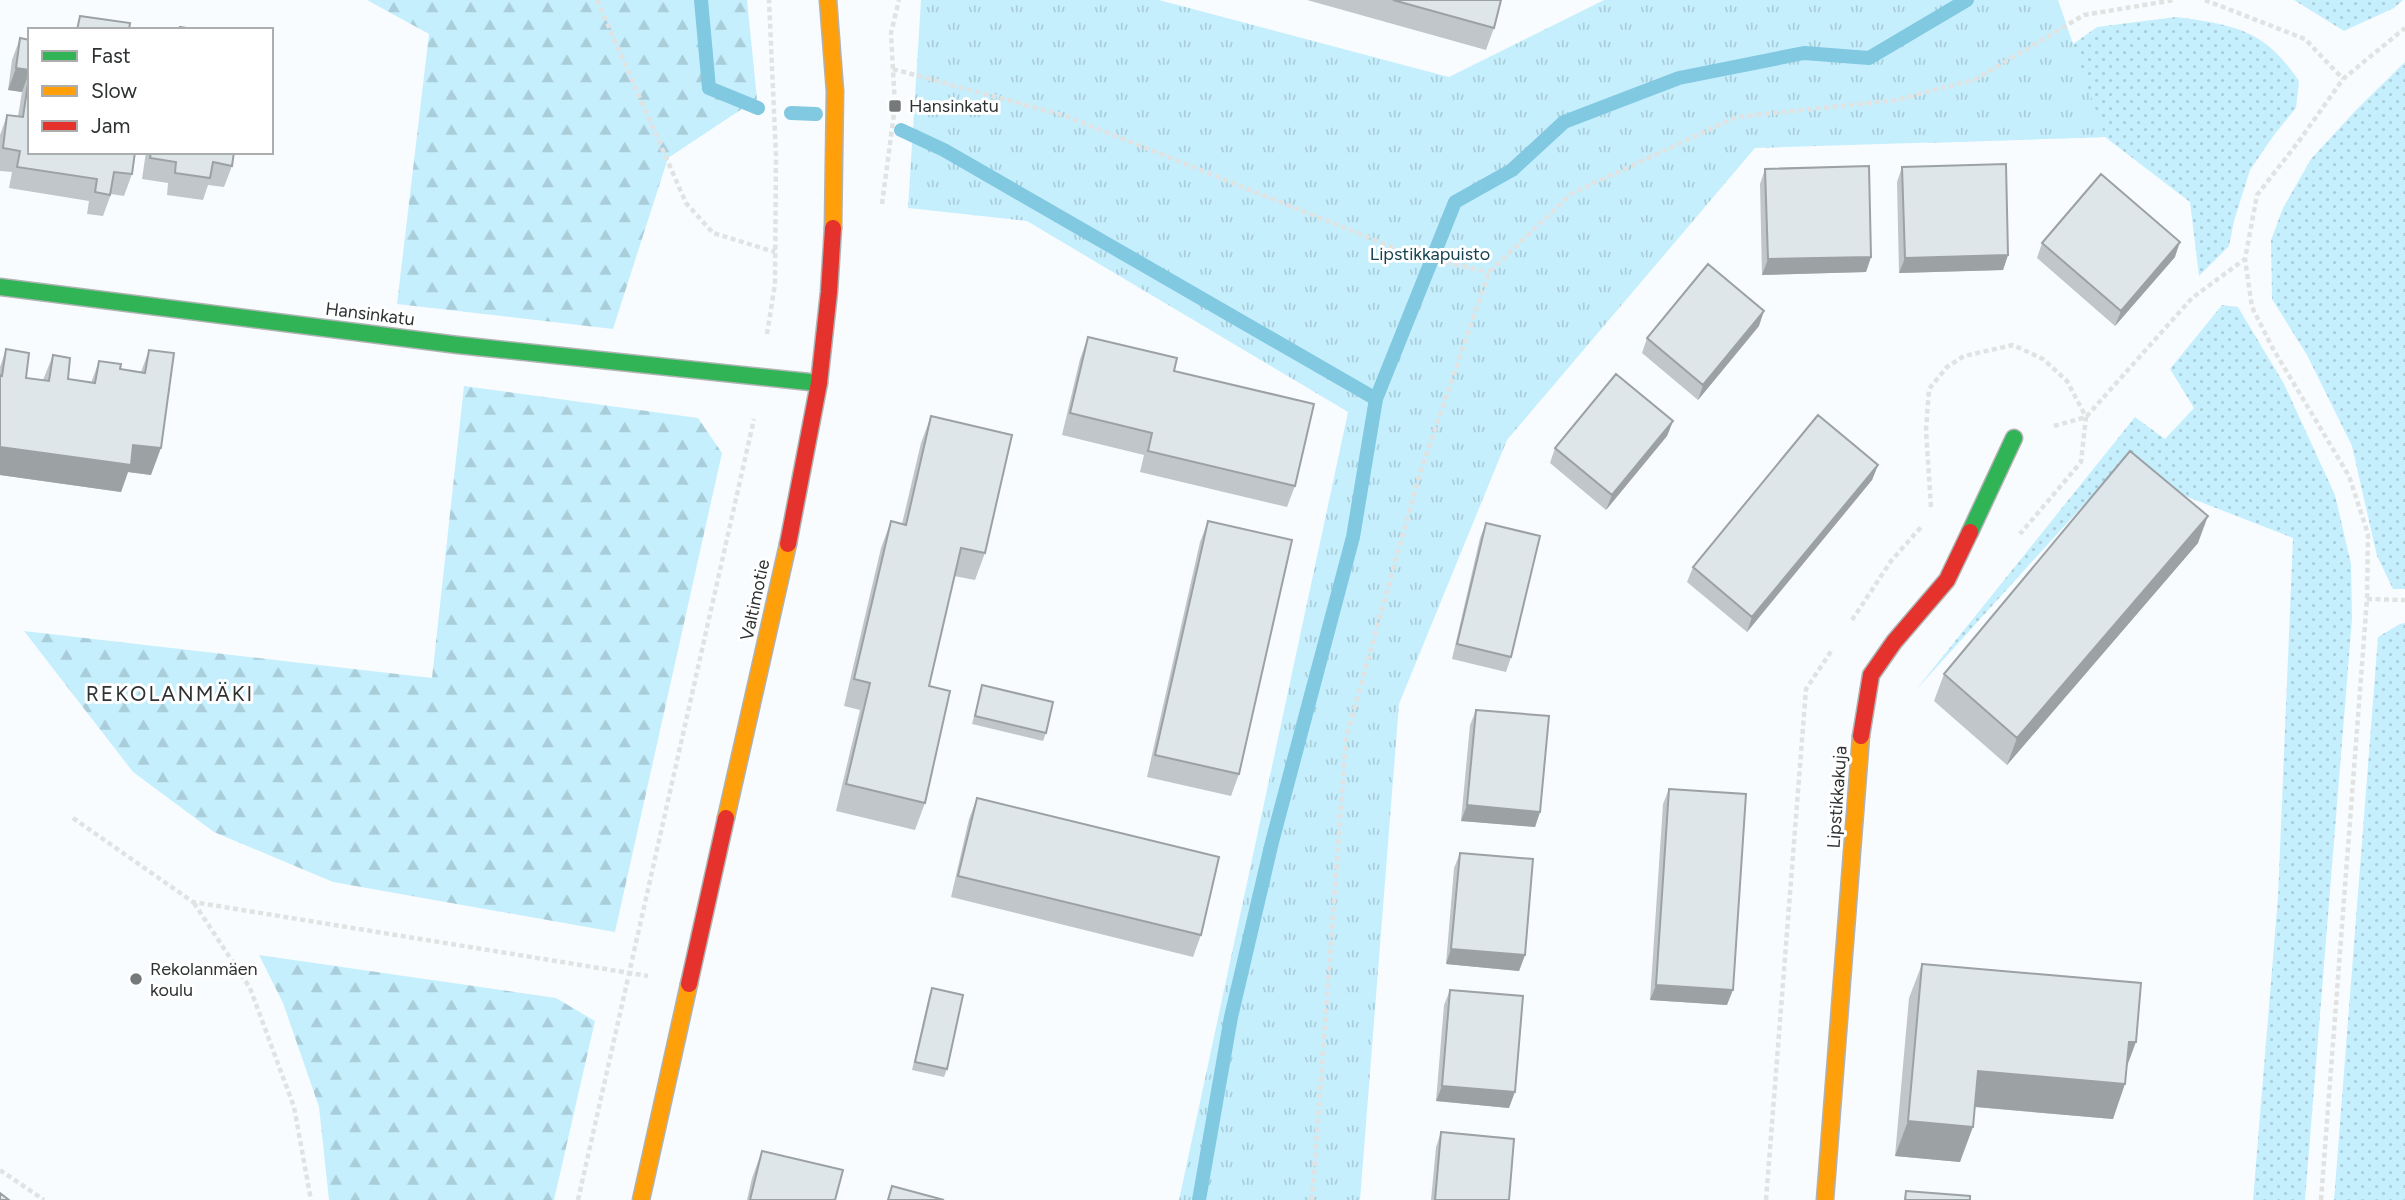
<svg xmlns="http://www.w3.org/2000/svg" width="2405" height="1200" viewBox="0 0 2405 1200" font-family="Figtree,sans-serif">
  <defs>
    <pattern id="grass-dots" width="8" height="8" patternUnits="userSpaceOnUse" patternTransform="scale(1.75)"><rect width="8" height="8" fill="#c6effe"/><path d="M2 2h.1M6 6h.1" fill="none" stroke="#aacdda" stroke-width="1.8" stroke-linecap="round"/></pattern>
    <pattern id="forest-firs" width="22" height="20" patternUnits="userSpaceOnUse" patternTransform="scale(1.75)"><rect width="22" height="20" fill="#c6effe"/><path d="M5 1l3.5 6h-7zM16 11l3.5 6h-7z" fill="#aacdda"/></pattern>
    <pattern id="park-tufts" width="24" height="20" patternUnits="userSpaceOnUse" patternTransform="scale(1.75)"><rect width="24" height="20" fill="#c6effe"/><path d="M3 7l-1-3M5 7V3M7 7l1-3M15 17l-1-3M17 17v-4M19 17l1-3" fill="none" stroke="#aacdda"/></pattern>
  </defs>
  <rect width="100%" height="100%" fill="#f9fcfe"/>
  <!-- grass -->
  <path fill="url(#grass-dots)" d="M 2294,0 L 2403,0 L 2394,8 L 2344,31 Z
    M 2176,17 C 2235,25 2264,29 2299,81 L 2296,108 L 2274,135 L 2250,170 L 2234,221 L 2229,246 L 2199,276 L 2190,202 L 2105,137 L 1927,143 L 2020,82 L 2097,27 Z
    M 2405,62 L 2405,589 L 2393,589 L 2377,556 L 2352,446 L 2307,355 L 2272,299 L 2271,240 L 2283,208 L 2311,159 L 2357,109 Z
    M 2222,305 L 2238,307 L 2284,384 L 2335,495 L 2351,564 L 2352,619 L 2305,1200 L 2253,1200 L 2278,897 L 2293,538 L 2116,469 L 1915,691 L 2135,417 L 2165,439 L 2194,408 L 2170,369 Z
    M 2405,623 L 2405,1200 L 2334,1200 L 2378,637 L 2400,624 Z"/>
  <!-- forest -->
  <path fill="url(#forest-firs)" d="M 367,0 L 747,0 L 757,99 L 668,158 L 613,329 L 397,304 L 429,34 Z
    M 464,386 L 698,418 L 722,453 L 615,932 L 333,882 L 214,832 L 133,772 L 24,631 L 432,678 Z
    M 259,955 L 556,998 L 595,1021 L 554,1200 L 329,1200 L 319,1107 L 283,1003 Z"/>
  <!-- park -->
  <path fill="url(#park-tufts)" d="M 921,0 L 1159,0 L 1449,77 L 1604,0 L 2058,0 L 2105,137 L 1755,148 L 1507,440 L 1399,704 L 1360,1200 L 1179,1200 L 1348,412 L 1027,221 L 908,208 Z"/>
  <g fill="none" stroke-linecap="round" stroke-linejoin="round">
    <!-- stream -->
    <path stroke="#81c8e1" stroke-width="14" d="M 701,0 L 709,88 L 758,108
      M 791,113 L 816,114
      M 901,130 L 944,150 L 1376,399 L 1353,537 L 1272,842 L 1231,1017 L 1199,1200
      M 1376,399 L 1455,202 L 1512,170 L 1564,122 L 1679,78 L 1804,53 L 1869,58 L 1967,0"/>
    <!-- fast casing -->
    <g stroke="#b0b3b4" stroke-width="19">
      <path id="fast" d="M 0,287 L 458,345 L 819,383
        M 1970,532 L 2014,438"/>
    </g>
    <!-- slow casing -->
    <g stroke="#b0b3b4" stroke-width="19">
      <path id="slow" d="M 828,0 L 835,91 L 833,228
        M 726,818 L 788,544
        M 641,1200 L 689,984
        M 1825,1200 L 1861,736"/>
    </g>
    <!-- jam casing -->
    <g stroke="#b0b3b4" stroke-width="19">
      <path id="jam" d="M 788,544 L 819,383 L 829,292 L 833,228
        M 1861,736 L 1871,675 L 1894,642 L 1947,580 L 1970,532
        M 689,984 L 726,818"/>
    </g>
    <!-- path -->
    <path stroke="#e1e2e2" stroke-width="4.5" stroke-dasharray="5 3.5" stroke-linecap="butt" d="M 597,0 L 686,203 L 713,233 L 775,252
      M 2205,0 L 2305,39 L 2343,79
      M 893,69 L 1066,116 L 1412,255 L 1489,272
      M 882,204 L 895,106 L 891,33 L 899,0
      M 767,334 L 775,284 L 776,156 L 769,0
      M 2054,426 L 2086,417 L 2192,298 L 2245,259
      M 1931,507 L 1926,430 L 1929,389 L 1947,367 L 1964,356 L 2013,345 L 2043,359 L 2067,381 L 2086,417 L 2081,462 L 2020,534
      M 2367,599 L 2405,600
      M 1852,620 L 1891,561 L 1922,526
      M 73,818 L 193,902 L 648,976
      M 194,903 L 250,988 L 294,1107 L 311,1200
      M 0,1170 L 44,1200
      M 578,1200 L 754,419
      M 1312,1200 L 1346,738 L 1420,473 L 1489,272 L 1571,194 L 1736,117 L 1897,100 L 1976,79 L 2084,15 L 2174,0
      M 1766,1200 L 1806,689 L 1832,650
      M 2321,1200 L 2367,599 L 2368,534 L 2349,476 L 2272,347 L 2252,307 L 2245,259 L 2257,195 L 2299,141 L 2343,79 L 2405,28"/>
    <!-- fast -->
    <use href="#fast" stroke="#30b455" stroke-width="16"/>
    <!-- slow -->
    <use href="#slow" stroke="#ff9f0a" stroke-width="16"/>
    <!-- jam -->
    <use href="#jam" stroke="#e5322d" stroke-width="16"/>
  </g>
  <!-- wall -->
  <path fill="#c0c6c9" d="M 1307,0 L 1501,0 L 1494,28 L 1486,50 Z
    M 20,38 L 132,174 L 124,196 L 111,194 L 103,216 L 87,214 L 89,201 L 9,188 L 12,172 L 0,171 L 0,135 L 7,115 L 18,116 L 22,92 L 8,90 L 12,60 Z
    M 146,152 L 234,152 L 232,166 L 224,187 L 208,185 L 203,200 L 167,195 L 168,183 L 142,179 Z
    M 1902,167 L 2008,255 L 2003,270 L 1899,273 L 1897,182 Z
    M 1765,169 L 1871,257 L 1866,272 L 1762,275 L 1760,184 Z
    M 2042,243 L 2175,257 L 2115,326 L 2037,258 Z
    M 1759,326 L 1698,400 L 1642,353 L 1647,338 Z
    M 1088,337 L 1174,371 L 1295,486 L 1287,507 L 1140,472 L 1144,455 L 1062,435 L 1080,359 Z
    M 6,349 L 26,378 L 43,380 L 53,355 L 68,379 L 91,383 L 99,361 L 120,369 L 141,372 L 149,350 L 151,475 L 128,472 L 121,492 L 0,475 L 0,367 Z
    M 931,416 L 985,553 L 975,580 L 954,576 L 929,686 L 925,803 L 915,830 L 836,811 L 860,710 L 844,706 L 881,548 L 891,521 L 902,524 L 921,443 Z
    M 1673,421 L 1667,436 L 1606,510 L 1550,463 L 1555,448 Z
    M 1878,465 L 1872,480 L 1747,632 L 1687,582 L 1693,567 Z
    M 1208,521 L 1239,774 L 1231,796 L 1147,777 L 1200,542 Z
    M 1486,523 L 1511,657 L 1506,672 L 1452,659 L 1480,538 Z
    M 2198,543 L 2007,765 L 1934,701 L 1944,674 Z
    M 982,685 L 1046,733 L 1043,741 L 972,724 Z
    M 1476,710 L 1540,812 L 1535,827 L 1461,821 L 1470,725 Z
    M 1669,789 L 1727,1005 L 1650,1000 L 1663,804 Z
    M 977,798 L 1201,935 L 1193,957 L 951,897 L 969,819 Z
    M 1460,853 L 1525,955 L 1519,971 L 1446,964 L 1454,868 Z
    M 1922,964 L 2127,1067 L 2113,1119 L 1975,1107 L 1960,1162 L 1895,1156 L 1909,998 Z
    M 932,988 L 947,1069 L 944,1077 L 912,1070 L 929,996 Z
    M 1450,990 L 1509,1108 L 1436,1101 L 1444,1005 Z
    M 1441,1132 L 1509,1200 L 1431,1200 L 1436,1147 Z
    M 762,1151 L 835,1200 L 747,1200 L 752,1178 Z"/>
  <!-- shaded-wall -->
  <path fill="#9ca1a4" d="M 16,68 L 30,70 L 22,92 L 8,90 Z
    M 2180,242 L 2175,257 L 2115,326 L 2121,311 Z
    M 2008,255 L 2003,270 L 1899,273 L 1905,258 Z
    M 1871,257 L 1866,272 L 1762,275 L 1768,259 Z
    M 1764,311 L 1759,326 L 1698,400 L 1703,385 Z
    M 1673,421 L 1667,436 L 1606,510 L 1612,495 Z
    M 133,445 L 161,448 L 151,475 L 128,472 L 121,492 L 0,475 L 0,447 Z
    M 1878,465 L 1872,480 L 1747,632 L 1752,617 Z
    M 2208,516 L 2198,543 L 2007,765 L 2017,738 Z
    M 1467,805 L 1540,812 L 1535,827 L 1461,821 Z
    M 1451,949 L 1525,955 L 1519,971 L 1446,964 Z
    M 1656,985 L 1733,990 L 1727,1005 L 1650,1000 Z
    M 2129,1042 L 2136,1042 L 2123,1077 Z
    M 1978,1071 L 2125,1084 L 2113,1119 L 1965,1106 Z
    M 1442,1086 L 1515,1092 L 1509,1108 L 1436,1101 Z
    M 1908,1121 L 1973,1127 L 1960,1162 L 1895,1156 Z"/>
  <!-- building -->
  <path fill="#dfe6ea" stroke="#9ca1a4" stroke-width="2" d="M 1393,0 L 1501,0 L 1494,28 Z
    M 80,16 L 130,23 L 129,30 L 77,30 Z
    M 180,27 L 200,30 L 180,30 Z
    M 20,38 L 30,40 L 30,152 L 135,152 L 132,174 L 114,172 L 110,195 L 95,192 L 97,179 L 17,167 L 20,151 L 3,148 L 7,115 L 23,117 L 30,70 L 16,68 Z
    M 151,152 L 234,152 L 232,166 L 213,162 L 210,178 L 175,173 L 176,162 L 150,158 Z
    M 2006,164 L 2008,255 L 1905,258 L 1902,167 Z
    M 1869,166 L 1871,257 L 1768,259 L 1765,169 Z
    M 2101,174 L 2180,242 L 2121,311 L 2042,243 Z
    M 1708,264 L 1764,311 L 1703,385 L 1647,338 Z
    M 1088,337 L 1177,358 L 1174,371 L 1314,404 L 1295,486 L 1148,451 L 1152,433 L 1070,413 Z
    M 6,349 L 29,353 L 26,378 L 49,381 L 53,355 L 70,358 L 68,379 L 95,383 L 99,361 L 121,364 L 120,369 L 145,373 L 149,350 L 174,353 L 161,448 L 133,445 L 131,465 L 0,447 L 0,375 L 2,376 Z
    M 1616,374 L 1673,421 L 1612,495 L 1555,448 Z
    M 1818,415 L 1878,465 L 1752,617 L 1693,567 Z
    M 931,416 L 1012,435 L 985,553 L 961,548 L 929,686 L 950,691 L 925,803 L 846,784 L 870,683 L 854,679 L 891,521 L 906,525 Z
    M 2130,451 L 2208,516 L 2017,738 L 1944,674 Z
    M 1208,521 L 1292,540 L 1239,774 L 1155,755 Z
    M 1486,523 L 1540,536 L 1511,657 L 1457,644 Z
    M 982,685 L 1053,702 L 1046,733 L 975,716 Z
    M 1476,710 L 1549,716 L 1540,812 L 1467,805 Z
    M 1669,789 L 1746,794 L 1733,990 L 1656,985 Z
    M 977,798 L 1219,857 L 1201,935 L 958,876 Z
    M 1460,853 L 1533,859 L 1525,955 L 1451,949 Z
    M 1922,964 L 2141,983 L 2136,1042 L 2129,1042 L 2125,1084 L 1978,1071 L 1973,1127 L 1908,1121 Z
    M 932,988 L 963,995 L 947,1069 L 915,1062 Z
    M 1450,990 L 1523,996 L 1515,1092 L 1442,1086 Z
    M 1441,1132 L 1514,1139 L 1509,1200 L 1435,1200 Z
    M 762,1151 L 843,1170 L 835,1200 L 750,1200 Z
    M 892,1186 L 944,1200 L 888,1200 Z
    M 1906,1191 L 1970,1196 L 1970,1200 L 1905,1200 Z
    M 0,1193 L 9,1200 L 0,1200 Z"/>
  <!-- markers -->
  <g fill="#76797a" stroke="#fff" stroke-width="2.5">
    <rect x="888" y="99" width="14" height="14" rx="3.5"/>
    <circle cx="136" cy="979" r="7"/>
  </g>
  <g text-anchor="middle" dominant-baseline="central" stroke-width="6" stroke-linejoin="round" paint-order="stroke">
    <!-- poi labels -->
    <g font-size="18" fill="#2f3233" stroke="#fff" text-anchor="start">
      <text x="909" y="106">Hansinkatu</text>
      <text x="150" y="969">Rekolanmäen<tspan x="150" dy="21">koulu</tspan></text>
    </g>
    <!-- park labels -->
    <g font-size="18" fill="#164251" stroke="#fff">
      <text x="1430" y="254">Lipstikkapuisto</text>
    </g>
    <!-- street labels -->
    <g font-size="18" fill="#2f3233" stroke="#fff">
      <text transform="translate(370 314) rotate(7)">Hansinkatu</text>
      <text transform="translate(755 600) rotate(-78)">Valtimotie</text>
      <text transform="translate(1837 797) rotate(-86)">Lipstikkakuja</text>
    </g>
    <!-- quarter labels -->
    <g font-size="21" letter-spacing="2" fill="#2f3233" stroke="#fff">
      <text x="170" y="693">REKOLANMÄKI</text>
    </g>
  </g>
  <!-- legend -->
  <rect x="28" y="28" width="245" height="126" fill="#ffffff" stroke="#acadad" stroke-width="2"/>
  <rect x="42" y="51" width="35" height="10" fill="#30b455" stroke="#acadad" stroke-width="2"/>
  <text x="91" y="63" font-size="21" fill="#2f3233">Fast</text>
  <rect x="42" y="86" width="35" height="10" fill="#ff9f0a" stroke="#acadad" stroke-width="2"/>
  <text x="91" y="98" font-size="21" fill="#2f3233">Slow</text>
  <rect x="42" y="121" width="35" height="10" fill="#e5322d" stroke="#acadad" stroke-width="2"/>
  <text x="91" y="133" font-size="21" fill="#2f3233">Jam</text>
</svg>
